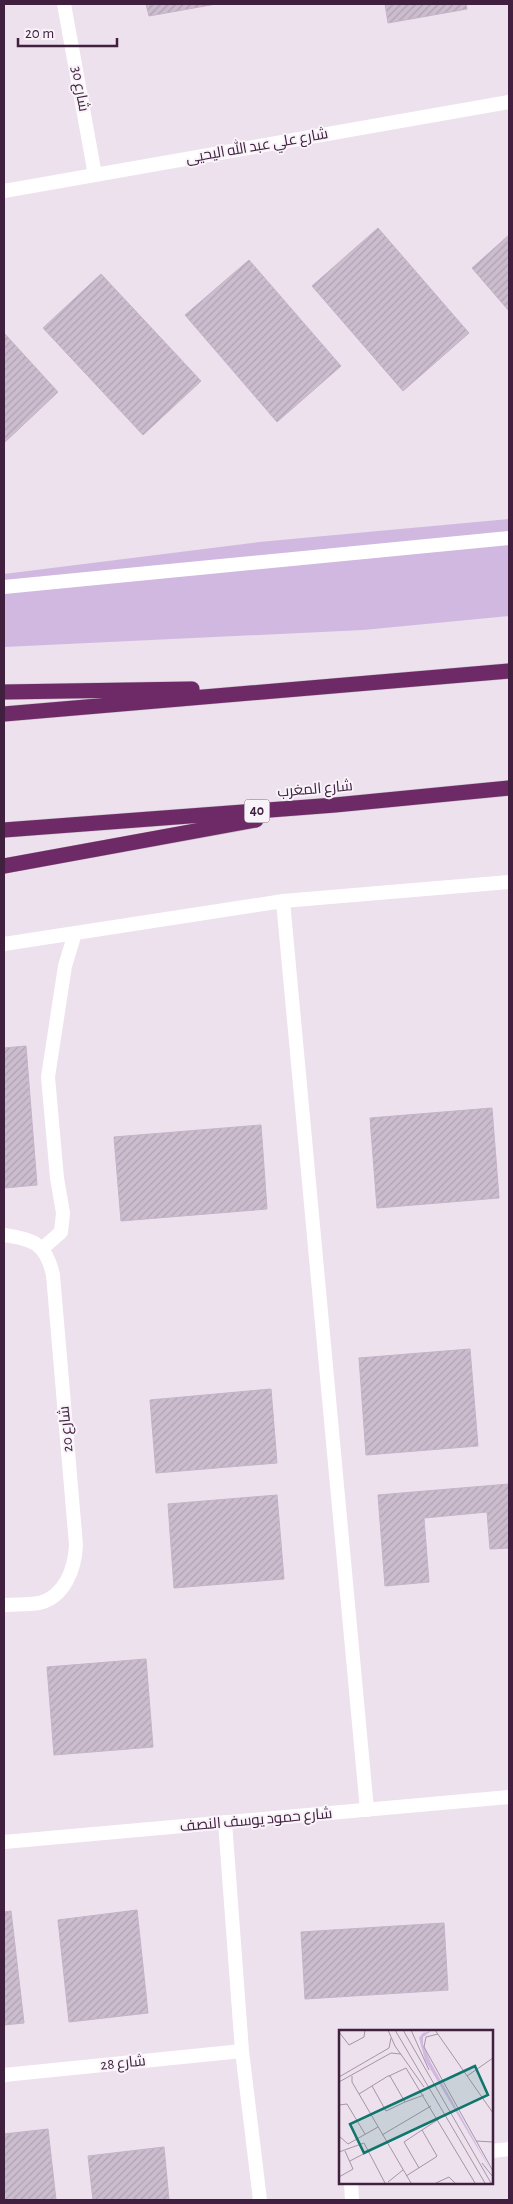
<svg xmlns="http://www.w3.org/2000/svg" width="513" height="2204" viewBox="0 0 513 2204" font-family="'Alegreya Sans',Cairo,sans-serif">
  <defs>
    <pattern id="building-hatch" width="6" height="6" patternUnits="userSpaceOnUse" patternTransform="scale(1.25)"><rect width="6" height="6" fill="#ccbdce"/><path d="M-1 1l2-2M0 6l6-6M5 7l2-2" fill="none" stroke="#b0a2b2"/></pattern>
  </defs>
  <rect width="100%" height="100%" fill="#ece1ed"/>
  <!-- green -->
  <path fill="#d0b8e0" d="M 509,519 L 509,616 L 363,630 L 4,647 L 4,574 L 259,542 Z"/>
  <!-- building -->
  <path fill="url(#building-hatch)" stroke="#c5b3c7" d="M 146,4 L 216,4 L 149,16 Z
    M 385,4 L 466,4 L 467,9 L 388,23 Z
    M 378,228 L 469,333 L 403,391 L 312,286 Z
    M 509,235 L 509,311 L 472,268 Z
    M 249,260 L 341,366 L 277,422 L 185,315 Z
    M 101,274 L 201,381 L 143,435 L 43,328 Z
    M 4,333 L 58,392 L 4,443 Z
    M 26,1046 L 37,1185 L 4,1188 L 4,1048 Z
    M 492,1108 L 499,1198 L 377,1208 L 370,1118 Z
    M 261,1125 L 267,1209 L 121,1221 L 114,1137 Z
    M 470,1349 L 478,1446 L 366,1455 L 359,1358 Z
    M 271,1389 L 277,1463 L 156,1473 L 150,1400 Z
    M 509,1484 L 509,1548 L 490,1549 L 487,1512 L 424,1518 L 429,1582 L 385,1586 L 378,1495 Z
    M 277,1495 L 284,1579 L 174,1588 L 168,1504 Z
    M 146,1659 L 153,1747 L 54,1755 L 47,1667 Z
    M 137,1910 L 148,2013 L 69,2022 L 58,1920 Z
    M 11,1911 L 24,2023 L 4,2025 L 4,1912 Z
    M 444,1923 L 448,1990 L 305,1999 L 301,1932 Z
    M 48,2129 L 56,2200 L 4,2200 L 4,2134 Z
    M 164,2147 L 169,2200 L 93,2200 L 88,2156 Z"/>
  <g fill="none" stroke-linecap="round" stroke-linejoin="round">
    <!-- motorway casing -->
    <g stroke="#c6bcc5" stroke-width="16">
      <path id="motorway" d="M 4,692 L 192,689
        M 4,714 L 509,671
        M 4,830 L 335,805 L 509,788
        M 4,866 L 256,820"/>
    </g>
    <!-- service -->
    <path stroke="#fff" stroke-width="14" d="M 4,587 L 509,538
      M 283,901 L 367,1810
      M 4,944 L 283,901 L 509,882
      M 43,1248 L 61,1232 L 63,1213 L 57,1178 L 48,1077 L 65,966 L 75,933
      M 492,2151 L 509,2149
      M 351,2183 L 352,2200"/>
    <!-- minor -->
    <path stroke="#fff" stroke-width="14" d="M 64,4 L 95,175
      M 4,191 L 509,102
      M 4,1235 C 34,1239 46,1244 53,1275 L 76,1545 C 75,1568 65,1597 39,1603 C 28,1605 15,1604 4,1605
      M 225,1822 L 242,2051 L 260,2200
      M 4,2075 L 242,2051"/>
    <!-- tertiary -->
    <path stroke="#fff" stroke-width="14" d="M 4,1842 L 509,1797"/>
    <!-- motorway -->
    <use href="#motorway" stroke="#6e2967" stroke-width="15"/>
  </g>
  <g text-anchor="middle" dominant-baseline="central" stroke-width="4" stroke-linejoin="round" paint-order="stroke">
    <!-- shield labels -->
    <rect fill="#f8f2f9" stroke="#775f76" stroke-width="1" x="244.5" y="799.5" width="25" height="23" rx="4"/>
    <g font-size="14" font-weight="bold" fill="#40203e">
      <text x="257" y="811">40</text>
    </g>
    <!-- street labels -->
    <g font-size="15" fill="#40203e" stroke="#f8f2f9">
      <text transform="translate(80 89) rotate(80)">شارع 30</text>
      <text transform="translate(257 146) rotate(-10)">شارع علي عبد الله اليحيى</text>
      <text transform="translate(315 789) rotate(-5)">شارع المغرب</text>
      <text transform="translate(66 1429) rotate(-95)">شارع 20</text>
      <text transform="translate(256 1820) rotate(-5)">شارع حمود يوسف النصف</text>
      <text transform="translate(123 2063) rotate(-6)">شارع 28</text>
    </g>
  </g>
  <!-- overview -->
  <g transform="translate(339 2030)">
    <rect width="154" height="154" fill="#ece1ed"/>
    <path d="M 92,1 L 84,7 L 84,14 L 92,33 L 154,144 L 86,30 L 80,8 L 84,3 Z" fill="#d0b8e0"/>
    <path fill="none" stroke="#a794a7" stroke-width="1" d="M 49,0 L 56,16 L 85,57M 56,0 L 146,153M 64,0 L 152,153M 72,0 L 90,40M 96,0 L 154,83M 0,2 L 10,15 L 25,7 L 26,0M 99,4 L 87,7 L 85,17 L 154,141M 13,46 L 13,52 L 72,153M 50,46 L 67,38 L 136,153M 128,46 L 154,28M 0,47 L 50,18 L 52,8M 0,52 L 52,23 L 62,24M 20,64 L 49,46 L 51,46 L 66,72 L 47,81 L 33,56M 66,72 L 85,65M 0,75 L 8,74 L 26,104M 83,100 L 100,89M 43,105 L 92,76M 0,106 L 9,114 L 39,97M 137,111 L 154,112M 0,122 L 25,113 L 46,153M 11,131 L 28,122M 143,133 L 154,147M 67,146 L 97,127 L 98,126 L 83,100 L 65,112 L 80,138M 0,147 L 14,139 L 6,121M 49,152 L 64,140M 97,153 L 110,147 L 116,153"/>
    <path fill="#0f766e" fill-opacity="0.15" stroke="#0f766e" stroke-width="2.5" d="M 136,36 L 149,65 L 25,123 L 11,94 Z"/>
    <rect width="154" height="154" fill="none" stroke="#40203e" stroke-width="2.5"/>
  </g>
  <!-- border -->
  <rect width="513" height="2204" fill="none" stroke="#40203e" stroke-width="10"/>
  <!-- scale -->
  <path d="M18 38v8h99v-8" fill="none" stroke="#40203e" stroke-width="2.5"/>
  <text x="25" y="38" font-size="15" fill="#40203e" stroke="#f8f2f9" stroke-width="4" paint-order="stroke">20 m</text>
</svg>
